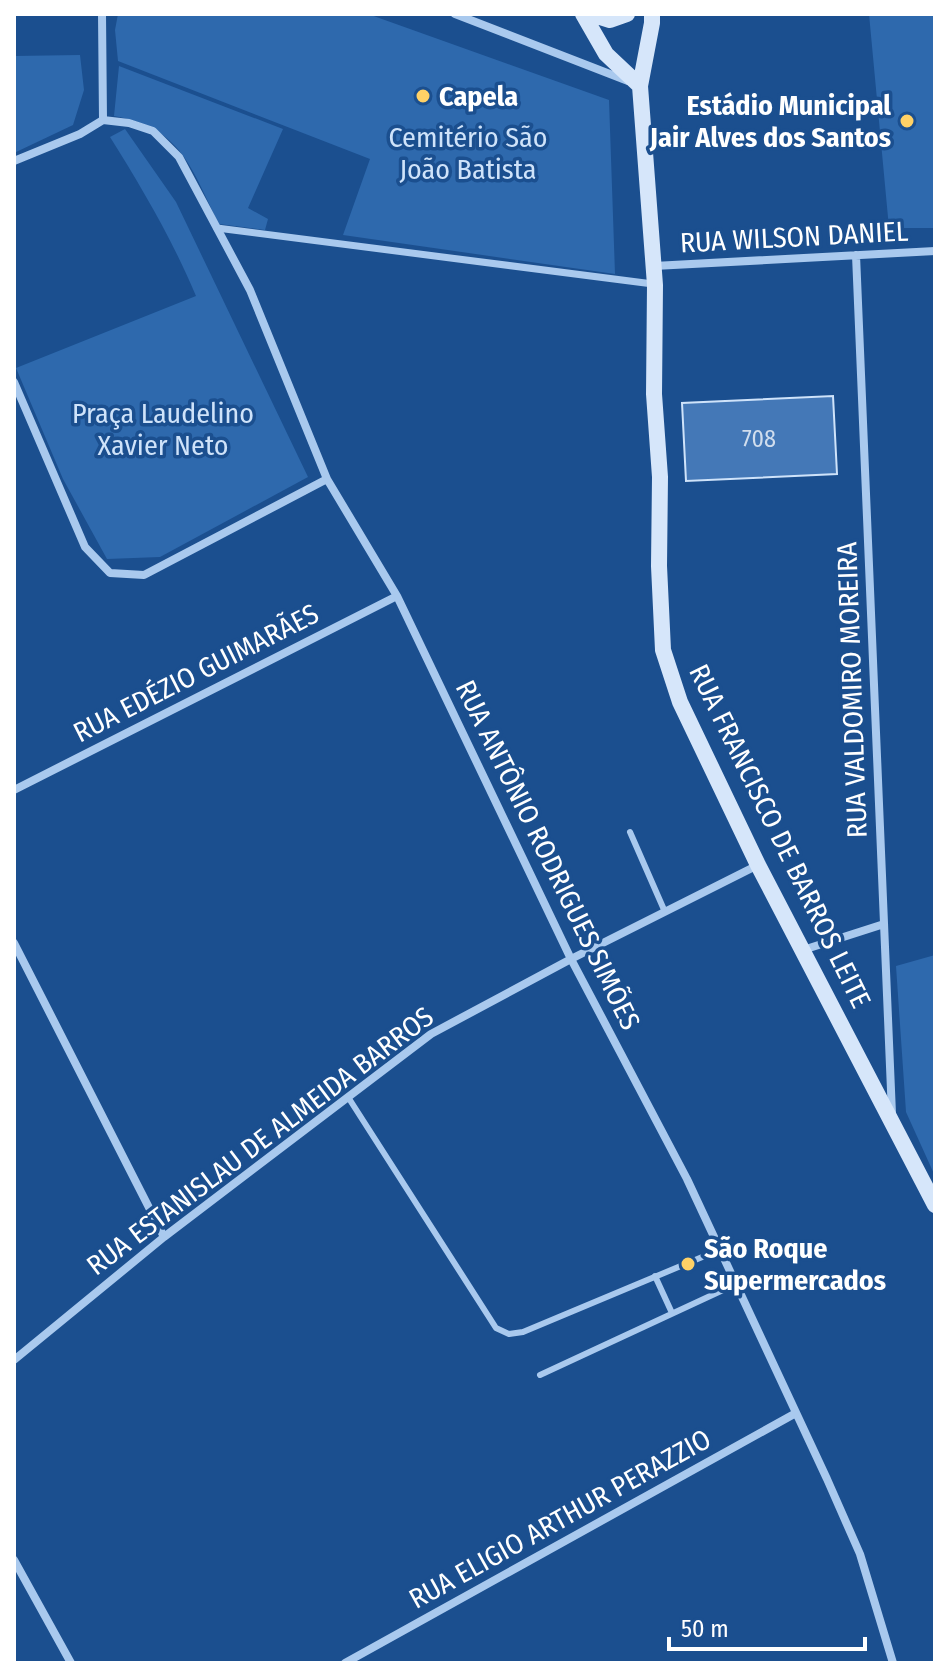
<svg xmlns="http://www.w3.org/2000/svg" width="949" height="1677" viewBox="0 0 949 1677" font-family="'Fira Sans Condensed',sans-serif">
  <rect width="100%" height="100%" fill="#1b4f8f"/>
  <!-- green -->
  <path fill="#2e69ad" d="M 118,14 L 368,14 L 609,100 L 615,274 L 343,235 L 370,159 L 118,61 L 115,30 Z
    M 869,14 L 935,14 L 935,228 L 889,228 Z
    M 80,55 L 84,90 L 73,125 L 14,153 L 14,56 Z
    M 119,66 L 283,129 L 248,208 L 268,219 L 265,230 L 219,224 C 191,168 182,128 114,116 Z
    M 125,129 L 176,202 L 308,477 L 160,557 L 107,559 L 63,479 L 16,368 L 196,296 C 173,241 142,188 110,137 Z
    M 935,955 L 935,1176 L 906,1112 L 896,966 Z"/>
  <!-- building -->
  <path fill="#4478b7" stroke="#cfe3fa" stroke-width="2" d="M 833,396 L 837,474 L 686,481 L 682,403 Z"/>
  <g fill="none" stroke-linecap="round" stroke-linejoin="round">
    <!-- service -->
    <path stroke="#a9c9ee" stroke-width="6" d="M 630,832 L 665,912
      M 348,1097 L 496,1328 L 509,1334 L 523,1332 L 719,1250
      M 655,1276 L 672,1313
      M 540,1375 L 736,1284"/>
    <!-- pedestrian -->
    <path stroke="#a9c9ee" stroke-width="7" d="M 217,228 L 653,284"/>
    <!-- minor -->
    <path stroke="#a9c9ee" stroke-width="8" d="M 102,14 L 103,120
      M 455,14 L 628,81
      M 103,120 L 129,123 L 153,131 L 179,157 L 250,290 L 327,479 L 397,596 L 571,959 L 687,1179 L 827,1479 L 860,1554 L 893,1663
      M 14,161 L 80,134 L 103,120
      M 856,255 L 892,1114
      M 654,266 L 935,251
      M 14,382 L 85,547 L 110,573 L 144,575 L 327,479
      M 14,790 L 397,596
      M 14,943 L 164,1237
      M 803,950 L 884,924
      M 14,1360 L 164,1237 L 431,1034 L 571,959 L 758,865
      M 14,1560 L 71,1663
      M 345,1663 L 796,1413"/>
    <!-- secondary -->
    <path stroke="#d6e6fa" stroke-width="16" d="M 583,14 L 606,54 L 640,86
      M 591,14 L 610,20 L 627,14
      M 652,14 L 652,23 L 640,86 L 655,285 L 654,394 L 660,477 L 659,566 L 663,650 L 680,702 L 758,865 L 935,1205"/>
  </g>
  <!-- markers -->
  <g fill="#ffd166" stroke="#1b4f8f" stroke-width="3">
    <circle cx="423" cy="96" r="8"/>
    <circle cx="907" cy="121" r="8"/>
    <circle cx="688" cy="1264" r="8"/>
  </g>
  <g text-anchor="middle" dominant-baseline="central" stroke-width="7" stroke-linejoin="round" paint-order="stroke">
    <!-- number labels -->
    <g font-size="24" fill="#d0dded">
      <text x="759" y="439">708</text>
    </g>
    <!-- poi labels -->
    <g font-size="28" font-weight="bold" fill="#fff" stroke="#1b4f8f" text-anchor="start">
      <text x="439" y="96">Capela</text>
      <text x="891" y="105" text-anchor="end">Estádio Municipal<tspan x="891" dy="32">Jair Alves dos Santos</tspan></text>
      <text x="704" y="1248">São Roque<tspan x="704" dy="32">Supermercados</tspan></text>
    </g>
    <!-- park labels -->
    <g font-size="28" fill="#cfe3fa" stroke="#1b4f8f">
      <text x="468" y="137">Cemitério São<tspan x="468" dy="32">João Batista</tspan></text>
      <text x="163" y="413">Praça Laudelino<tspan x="163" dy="32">Xavier Neto</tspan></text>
    </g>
    <!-- street labels -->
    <g font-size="28" fill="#fff" stroke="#1b4f8f">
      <text transform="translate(794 237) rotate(-3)">RUA WILSON DANIEL</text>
      <text transform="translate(196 673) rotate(-27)">RUA EDÉZIO GUIMARÃES</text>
      <text transform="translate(852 690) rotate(-92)">RUA VALDOMIRO MOREIRA</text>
      <text transform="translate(780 836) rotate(64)">RUA FRANCISCO DE BARROS LEITE</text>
      <text transform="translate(548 855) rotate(64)">RUA ANTÔNIO RODRIGUES SIMÕES</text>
      <text transform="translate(260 1141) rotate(-37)">RUA ESTANISLAU DE ALMEIDA BARROS</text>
      <text transform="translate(560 1519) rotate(-29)">RUA ELIGIO ARTHUR PERAZZIO</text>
    </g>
  </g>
  <!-- border -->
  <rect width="949" height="1677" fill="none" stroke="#ffffff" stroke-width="32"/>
  <!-- scale -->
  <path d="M669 1637v12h196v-12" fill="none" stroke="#ffffff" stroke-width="4"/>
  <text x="681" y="1637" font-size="24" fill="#ffffff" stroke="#1b4f8f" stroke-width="6" paint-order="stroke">50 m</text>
</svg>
